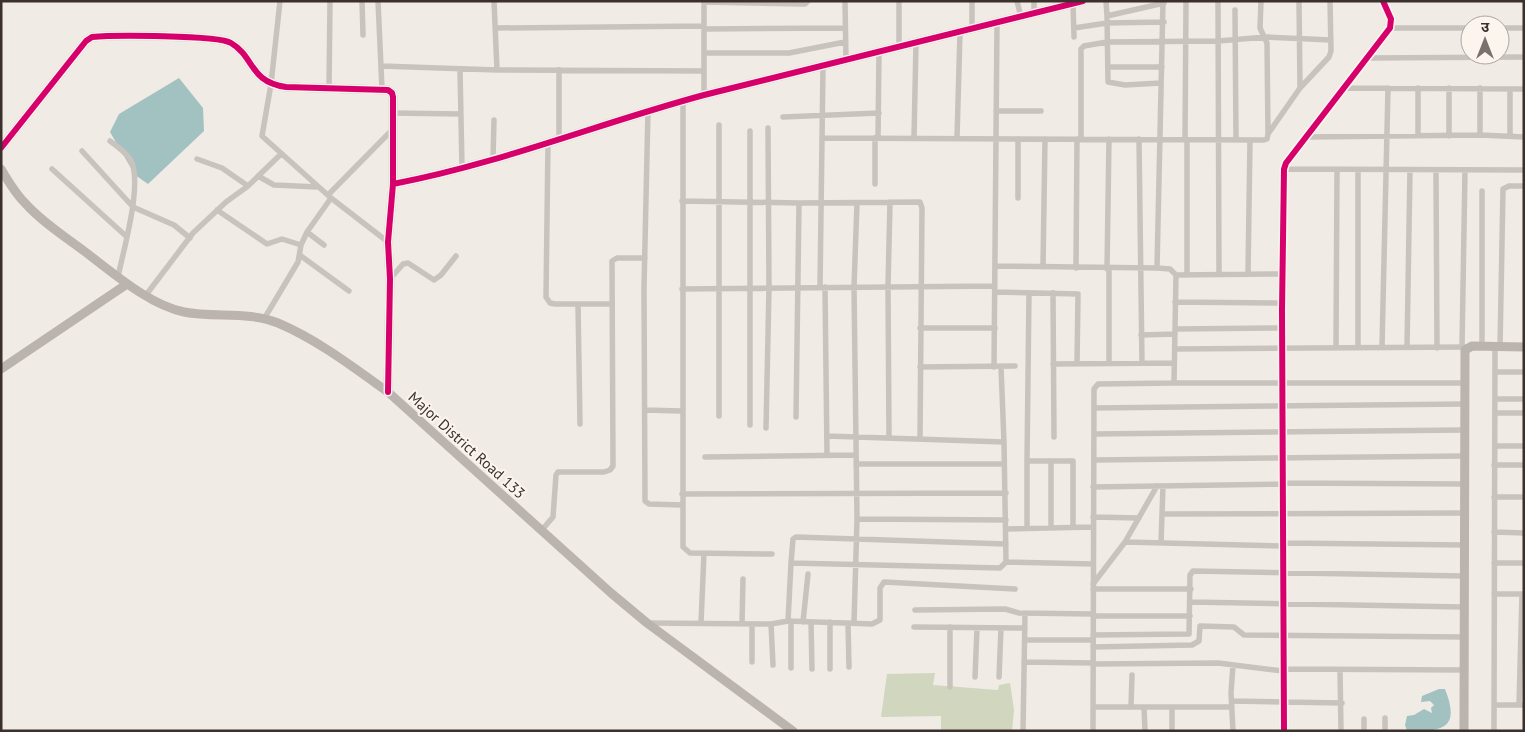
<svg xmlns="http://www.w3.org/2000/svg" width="1525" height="732" viewBox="0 0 1525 732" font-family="'PT Sans','Noto Sans Devanagari',sans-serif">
  <rect width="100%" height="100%" fill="#f0ebe5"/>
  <!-- green -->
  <path fill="#d1d6bf" d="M 935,673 L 933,685 L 998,690 L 999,685 L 1010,683 L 1014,710 L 1012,731 L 941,731 L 941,716 L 881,717 L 887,674 Z"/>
  <!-- water -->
  <path fill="#a1c2c1" d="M 179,78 L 203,108 L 204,131 L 148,184 L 135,175 L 110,132 L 119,114 Z
    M 1439,689 L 1445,689 C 1461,730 1442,731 1407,731 L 1405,725 L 1407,716 L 1414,715 L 1424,709 L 1432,713 L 1431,708 L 1434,705 L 1430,701 L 1421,702 L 1422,696 Z"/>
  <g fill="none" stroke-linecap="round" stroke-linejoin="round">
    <!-- street -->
    <path stroke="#c9c3be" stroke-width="5.5" d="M 280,1 L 271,84 L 262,136 L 331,198 L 388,242
      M 362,1 L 363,35
      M 378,1 L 382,89
      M 494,1 L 497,70
      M 845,1 L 846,60
      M 1017,1 L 1021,17
      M 1034,1 L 1034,14
      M 1106,1 L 1107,16 L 1164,3
      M 1218,1 L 1219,274
      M 704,2 L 805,4 L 808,1
      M 1073,4 L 1074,37
      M 1235,10 L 1236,140
      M 1107,16 L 1108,82 L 1125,85 L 1161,83
      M 495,28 L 704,26
      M 972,28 L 972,1
      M 1074,28 L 1107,23 L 1164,22
      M 1390,28 L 1470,28
      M 1500,28 L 1524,28
      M 704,29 L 845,28
      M 899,47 L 899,1
      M 704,53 L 789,53 L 845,42
      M 1366,58 L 1524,57
      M 381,66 L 497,70 L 704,71
      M 1108,67 L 1162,67
      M 460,69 L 462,168
      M 1300,88 L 1329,57 L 1331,51 L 1330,1
      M 1343,88 L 1524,89
      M 1480,88 L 1480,135
      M 329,89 L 330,1
      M 1510,89 L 1510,136
      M 704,95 L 704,1
      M 683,100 L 683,547 L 690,553 L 772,554
      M 648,110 L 644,288 L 645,501 L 649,504 L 682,505
      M 996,111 L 1041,111
      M 392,113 L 461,114
      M 783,117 L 879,113
      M 750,131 L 750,425
      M 1268,134 L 1300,88 L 1299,1
      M 1418,135 L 1418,88
      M 1449,136 L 1449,88
      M 1308,137 L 1480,135 L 1524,137
      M 559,138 L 559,70
      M 823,138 L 1264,140 L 1267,139 L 1268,134 L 1267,43 L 1260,28 L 1261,1
      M 878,138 L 879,52
      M 914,138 L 916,43
      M 957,138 L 960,32
      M 1018,139 L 1018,198
      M 1081,139 L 1081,49 L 1084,46 L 1107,42 L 1218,41 L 1266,37 L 1331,40
      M 1139,139 L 1142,363
      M 1185,140 L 1186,1
      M 1187,140 L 1187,275
      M 110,141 C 117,146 125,152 130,159 C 144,181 123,251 118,277
      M 548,142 L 546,297 L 550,303 L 555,304 L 612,304
      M 82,151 L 133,207 L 174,225 L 190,238
      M 197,159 L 222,168 L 248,186 L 281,154
      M 493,159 L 494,120
      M 52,169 L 127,237
      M 1284,169 L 1524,170
      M 1358,170 L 1358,347
      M 1436,170 L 1437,348
      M 258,176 L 274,185 L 318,187
      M 875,184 L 875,138
      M 1482,191 L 1482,347
      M 328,195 L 392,130
      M 682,201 L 799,203 L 920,202 L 922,208 L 920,439
      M 217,210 L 267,244 L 282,239 L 301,245
      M 307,232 L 324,245
      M 301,256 L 349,291
      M 995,266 L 1157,268 L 1170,269 L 1176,275 L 1283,274
      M 1043,267 L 1045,139
      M 1076,268 L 1077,139
      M 1157,268 L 1163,1
      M 1107,269 L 1109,139
      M 1109,269 L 1109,363
      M 1248,274 L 1250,140
      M 390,279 L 403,264 L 408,263 L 434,280 L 441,275 L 456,256
      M 820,287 L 823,66
      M 825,287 L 827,455
      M 682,289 L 995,286
      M 995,292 L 1078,294 L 1077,364
      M 1053,293 L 1054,437
      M 146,295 L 193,233 L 226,202 L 248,186
      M 1175,302 L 1282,303
      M 578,304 L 580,424
      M 264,319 L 298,262 L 301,245 L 307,232 L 331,198
      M 920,328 L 995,328
      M 1175,329 L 1282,328
      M 1141,335 L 1175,334
      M 1336,347 L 1337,170
      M 1382,347 L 1388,88
      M 1407,347 L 1410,170
      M 1462,347 L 1465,170
      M 1500,348 L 1503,189 L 1509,186 L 1524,186
      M 1175,349 L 1468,347
      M 1053,364 L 1174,363
      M 920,367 L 1015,366
      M 994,367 L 997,23
      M 1001,367 L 1004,442
      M 1495,372 L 1524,372
      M 1174,383 L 1465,383
      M 1495,399 L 1524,399
      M 1094,408 L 1465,404
      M 645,410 L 681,411
      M 1495,413 L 1524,413
      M 719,416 L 719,125
      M 796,417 L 799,203
      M 766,428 L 769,288 L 768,128
      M 1094,434 L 1464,430
      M 827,436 L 1004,442 L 1006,562
      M 889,437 L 888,287 L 890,202
      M 1495,446 L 1524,446
      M 705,457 L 856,455
      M 1094,460 L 1464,456
      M 1027,461 L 1029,293
      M 1051,461 L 1051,527
      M 856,464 L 1004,464
      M 1494,465 L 1524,465
      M 1283,483 L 1464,484
      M 1093,487 L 1283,484
      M 682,494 L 1006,493
      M 1494,497 L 1524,497
      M 1162,514 L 1464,513
      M 1093,517 L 1139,518
      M 857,519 L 1006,520
      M 1027,528 L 1027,461 L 1073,461 L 1073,527
      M 1006,529 L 1093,527
      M 541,531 L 553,517 L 556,475 L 558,472 L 604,472 L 610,470 L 613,466 L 612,261 L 617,258 L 645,258
      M 1494,532 L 1524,533
      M 1125,542 L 1157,486
      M 1161,543 L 1163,486
      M 1283,543 L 1464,545
      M 791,563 L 793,539 L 796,537 L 1006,544
      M 1494,563 L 1524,563
      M 1093,584 L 1125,542 L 1283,546
      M 1093,589 L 1191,589
      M 1494,594 L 1524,594
      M 1190,602 L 1463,607
      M 915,610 L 1005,609 L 1019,613 L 1093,614
      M 1093,616 L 1190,616
      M 788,621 L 791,563 L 1000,568 L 1006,562 L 1093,564
      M 791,621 L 791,668
      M 803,622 L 808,574
      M 811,622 L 812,669
      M 830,622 L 830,669
      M 647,623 L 771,624 L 788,621 L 872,624 L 880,620 L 880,588 L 884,582 L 1015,589
      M 701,623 L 704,553
      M 848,623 L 849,667
      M 854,623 L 857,519 L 854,287 L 857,203
      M 742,624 L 743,579
      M 752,624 L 752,662
      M 771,624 L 773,665
      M 914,627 L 1025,628
      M 1093,635 L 1189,634 L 1190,575 L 1193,571 L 1463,576
      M 1025,640 L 1093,640
      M 1093,647 L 1192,645 L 1199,641 L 1200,626 L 1234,627 L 1244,635 L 1463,637
      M 1024,662 L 1093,663
      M 1093,664 L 1218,663 L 1283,671
      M 1233,665 L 1231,693 L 1233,731
      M 1283,669 L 1464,670
      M 1340,670 L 1341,731
      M 975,677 L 977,628
      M 999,677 L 1001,628
      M 950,687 L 950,627
      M 1232,701 L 1342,703
      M 1494,705 L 1524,705
      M 1519,705 L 1522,594
      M 1131,706 L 1132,675
      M 1093,707 L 1232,707
      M 1144,707 L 1145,731
      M 1385,718 L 1385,731
      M 1364,719 L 1364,731
      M 1023,731 L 1025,613
      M 1093,731 L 1094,389 L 1098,384 L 1174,383 L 1176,275
      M 1172,731 L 1172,707
      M 1284,731 L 1282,310 L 1284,169 L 1286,163 L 1390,28 L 1391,19 L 1383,1
      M 1494,731 L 1495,348"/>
    <!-- secondary -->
    <path stroke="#bab3ae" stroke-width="9" d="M 1,148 L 86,41 L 92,37 C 112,35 218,35 231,43 C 255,57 249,82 286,87 L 388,90 L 392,93 L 393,97 L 393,184 L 388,242 L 390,279 L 388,392
      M 1,169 C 8,181 15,193 25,203 C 42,222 64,236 84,251 C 112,272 149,305 184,312 C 215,318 248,311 278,323 C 318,340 353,367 388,392 L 611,593 L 647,623 L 793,731
      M 393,184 C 499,164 600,123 704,95 L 1083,1
      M 1,369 L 127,284
      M 1464,731 L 1465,350 L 1472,346 L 1524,347"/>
    <!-- cycleway casing -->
    <g stroke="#fbf5ee" stroke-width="9">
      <path id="cycleway" d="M 1,148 L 86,41 L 92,37 C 112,35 218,35 231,43 C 255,57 249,82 286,87 L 388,90 L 392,93 L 393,97 L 393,184 L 388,242 L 390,279 L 388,392
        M 393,184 C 499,164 600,123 704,95 L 1083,1
        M 1284,731 L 1282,310 L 1284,169 L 1286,163 L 1390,28 L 1391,19 L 1383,1"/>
    </g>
    <!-- cycleway -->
    <use href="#cycleway" stroke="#d6006c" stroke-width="6"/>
  </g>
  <g text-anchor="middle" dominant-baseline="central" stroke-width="4" stroke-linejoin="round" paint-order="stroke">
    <!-- street labels -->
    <g font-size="15" fill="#3b302b" stroke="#fbf5ee">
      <text transform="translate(467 445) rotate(42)">Major District Road 133</text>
    </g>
  </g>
  <!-- border -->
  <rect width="1525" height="732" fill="none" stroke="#3b302b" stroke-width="5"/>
  <!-- north arrow -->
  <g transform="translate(1485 40)"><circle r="24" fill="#fbf5ee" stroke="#aea6a0"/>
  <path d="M0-4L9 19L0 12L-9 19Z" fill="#7a716c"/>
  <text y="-8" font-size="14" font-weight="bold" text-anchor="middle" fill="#3b302b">उ</text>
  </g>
</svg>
